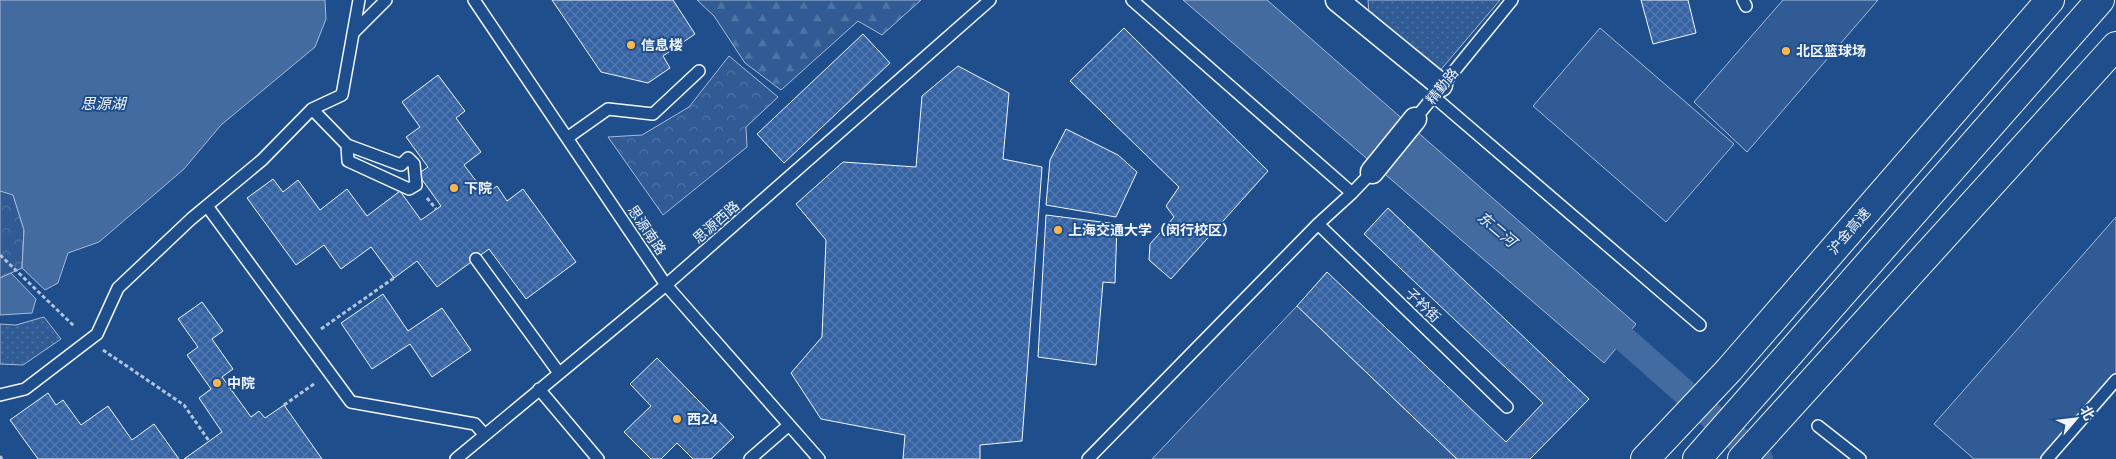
<svg xmlns="http://www.w3.org/2000/svg" width="2116" height="459" viewBox="0 0 2116 459" font-family="'IBM Plex Sans','Noto Sans SC',sans-serif">
  <defs>
    <pattern id="grass-dots" width="8" height="8" patternUnits="userSpaceOnUse" patternTransform="scale(1.25)"><rect width="8" height="8" fill="#305b95"/><path d="M2 2h.1M6 6h.1" fill="none" stroke="#4e73a5" stroke-width="1.8" stroke-linecap="round"/></pattern>
    <pattern id="forest-firs" width="22" height="20" patternUnits="userSpaceOnUse" patternTransform="scale(1.25)"><rect width="22" height="20" fill="#305b95"/><path d="M5 1l3.5 6h-7zM16 11l3.5 6h-7z" fill="#4e73a5"/></pattern>
    <pattern id="park-crowns" width="20" height="18" patternUnits="userSpaceOnUse" patternTransform="scale(1.25)"><rect width="20" height="18" fill="#305b95"/><path d="M2 6a3 3 0 1 1 6 0M12 15a3 3 0 1 1 6 0" fill="none" stroke="#4e73a5"/></pattern>
    <pattern id="building-cross-hatch" width="8" height="8" patternUnits="userSpaceOnUse" patternTransform="scale(1.25)"><rect width="8" height="8" fill="#3563a3"/><path d="M0 0l8 8M0 8l8-8" fill="none" stroke="#537ab1"/></pattern>
  </defs>
  <rect width="100%" height="100%" fill="#1f4e8c"/>
  <!-- grass -->
  <path fill="url(#grass-dots)" stroke="#a8bbd7" d="M 1368,0 L 1500,0 L 1438,73 L 1369,14 Z
    M 44,317 L 61,339 L 23,365 L 0,364 L 0,324 L 16,325 Z"/>
  <!-- forest -->
  <path fill="url(#forest-firs)" stroke="#a8bbd7" d="M 697,0 L 921,0 L 882,35 L 858,21 L 781,90 L 745,63 L 714,16 Z"/>
  <!-- park -->
  <path fill="url(#park-crowns)" stroke="#a8bbd7" d="M 729,56 L 778,97 L 746,127 L 747,147 L 663,215 L 608,137 L 642,135 L 689,107 Z
    M 0,191 L 13,194 L 24,230 L 22,268 L 0,278 Z"/>
  <!-- built -->
  <path fill="#305b95" stroke="#a8bbd7" d="M 1783,0 L 1878,0 L 1747,152 L 1694,102 Z
    M 1600,28 L 1734,144 L 1666,222 L 1533,106 Z
    M 2116,217 L 2116,380 L 2047,459 L 1974,459 L 1934,424 Z
    M 1297,306 L 1457,459 L 1152,459 Z"/>
  <!-- water -->
  <path fill="#446ba0" stroke="#a8bbd7" d="M 0,0 L 325,0 L 326,19 L 315,47 L 221,125 L 184,169 L 99,242 L 68,253 L 58,283 L 45,290 L 22,268 L 24,230 L 13,195 L 0,191 Z
    M 1183,0 L 1267,0 L 1636,324 L 1604,363 Z
    M 11,273 L 36,299 L 32,313 L 0,315 L 0,278 Z"/>
  <g fill="none" stroke-linecap="round" stroke-linejoin="round">
    <!-- canal -->
    <path stroke="#446ba0" stroke-width="26" d="M 1597,315 L 1760,459"/>
  </g>
  <!-- building -->
  <path fill="url(#building-cross-hatch)" stroke="#f2f6ff" d="M 552,0 L 673,0 L 695,34 L 663,56 L 670,68 L 648,83 L 601,72 Z
    M 1641,0 L 1688,0 L 1696,33 L 1653,44 Z
    M 1124,28 L 1268,171 L 1171,279 L 1149,260 L 1150,244 L 1174,217 L 1166,206 L 1179,187 L 1070,81 Z
    M 863,34 L 890,63 L 784,163 L 757,134 Z
    M 958,66 L 1009,93 L 1003,159 L 1042,167 L 1022,441 L 980,445 L 980,459 L 903,459 L 905,435 L 821,419 L 791,373 L 822,337 L 826,240 L 796,204 L 843,162 L 916,167 L 922,96 Z
    M 438,75 L 465,111 L 456,118 L 481,152 L 464,165 L 486,194 L 497,186 L 507,201 L 523,189 L 576,262 L 526,299 L 489,249 L 437,287 L 417,261 L 394,278 L 371,247 L 341,269 L 324,245 L 296,265 L 247,198 L 273,179 L 283,192 L 298,180 L 320,210 L 347,189 L 367,216 L 400,191 L 421,220 L 441,206 L 418,174 L 428,167 L 406,137 L 420,127 L 402,102 Z
    M 1066,129 L 1118,155 L 1137,172 L 1116,217 L 1046,205 L 1050,160 Z
    M 1388,208 L 1589,399 L 1530,459 L 1457,459 L 1297,306 L 1327,272 L 1506,442 L 1543,403 L 1364,234 Z
    M 1046,215 L 1117,224 L 1115,283 L 1103,282 L 1096,365 L 1038,357 Z
    M 383,294 L 408,331 L 442,308 L 471,350 L 432,377 L 410,344 L 372,369 L 341,323 Z
    M 202,302 L 223,331 L 212,339 L 233,369 L 222,377 L 251,417 L 259,411 L 265,418 L 284,405 L 322,459 L 184,459 L 222,432 L 199,398 L 211,389 L 187,355 L 198,347 L 178,319 Z
    M 657,358 L 734,437 L 711,459 L 693,459 L 677,443 L 661,459 L 651,459 L 624,432 L 651,406 L 630,384 Z
    M 48,393 L 56,405 L 63,400 L 81,425 L 108,406 L 132,440 L 154,424 L 179,459 L 38,459 L 10,420 Z"/>
  <g fill="none" stroke-linecap="round" stroke-linejoin="round">
    <!-- lane casing -->
    <g stroke="#f2f6ff" stroke-width="14">
      <path id="lane" d="M 474,0 L 666,285 L 819,459
        M 1132,0 L 1352,193
        M 1743,0 L 1746,6
        M 354,32 L 386,0
        M 1433,96 L 1700,325
        M 312,109 L 347,145 L 348,161 L 409,189 L 416,185 L 414,164 L 408,158 L 401,165 L 347,145
        M 1415,119 L 1512,0
        M 567,138 L 608,109 L 653,114 L 699,71
        M 207,206 L 351,402 L 475,424 L 485,435
        M 1318,224 L 1507,407
        M 476,259 L 559,373
        M 539,389 L 598,459
        M 0,395 L 25,389 L 97,334 L 118,288 L 191,219 L 262,160 L 312,109 L 342,95 L 359,0
        M 1818,426 L 1860,459
        M 456,459 L 666,285 L 990,0
        M 750,459 L 789,425
        M 1088,459 L 1318,224 L 1352,193 L 1372,172
        M 2047,459 L 2116,380"/>
    </g>
    <!-- street casing -->
    <g stroke="#f2f6ff" stroke-width="25">
      <path id="street" d="M 1337,0 L 1441,85
        M 1372,172 L 1415,119"/>
    </g>
    <!-- highway casing -->
    <g stroke="#f2f6ff" stroke-width="30">
      <path id="highway" d="M 1645,459 L 1729,370 L 2050,0
        M 1697,459 L 2100,0
        M 1742,459 L 2116,46"/>
    </g>
    <!-- path -->
    <path stroke="#b3c4dc" stroke-width="3" stroke-dasharray="4 2.5" stroke-linecap="butt" d="M 427,198 L 436,209
      M 0,255 L 75,327
      M 321,329 L 394,278
      M 103,350 L 184,405 L 209,441
      M 284,405 L 314,384 L 313,382
      M 0,456 L 2,459"/>
    <!-- lane -->
    <use href="#lane" stroke="#1f4e8c" stroke-width="11"/>
    <!-- street -->
    <use href="#street" stroke="#1f4e8c" stroke-width="22"/>
    <!-- highway -->
    <use href="#highway" stroke="#1f4e8c" stroke-width="28"/>
  </g>
  <!-- markers -->
  <g fill="#ffb74d" stroke="#1f4e8c" stroke-width="2">
    <circle cx="631" cy="45" r="5"/>
    <circle cx="1786" cy="51" r="5"/>
    <circle cx="454" cy="188" r="5"/>
    <circle cx="1058" cy="230" r="5"/>
    <circle cx="217" cy="383" r="5"/>
    <circle cx="677" cy="419" r="5"/>
  </g>
  <g text-anchor="middle" dominant-baseline="central" stroke-width="4" stroke-linejoin="round" paint-order="stroke">
    <!-- poi labels -->
    <g font-size="14" font-weight="bold" fill="#f2f6ff" stroke="#1f4e8c" text-anchor="start">
      <text x="641" y="45">信息楼</text>
      <text x="1796" y="51">北区篮球场</text>
      <text x="464" y="188">下院</text>
      <text x="1068" y="230">上海交通大学（闵行校区）</text>
      <text x="227" y="383">中院</text>
      <text x="687" y="419">西24</text>
    </g>
    <!-- street labels -->
    <g font-size="14" fill="#f2f6ff" stroke="#1f4e8c">
      <text transform="translate(1442 86) rotate(-51)">精勤路</text>
      <text transform="translate(716 222) rotate(-41)">思源西路</text>
      <text transform="translate(647 230) rotate(56)">思源南路</text>
      <text transform="translate(1849 231) rotate(-49)">沪金高速</text>
      <text transform="translate(1423 305) rotate(44)">子衿街</text>
    </g>
    <!-- water labels -->
    <g font-size="15" font-style="italic" fill="#f2f6ff" stroke="#1f4e8c">
      <text x="103" y="103">思源湖</text>
      <text transform="translate(1497 229) rotate(40)">东二河</text>
    </g>
  </g>
  <!-- north arrow -->
  <g transform="translate(2076 419) rotate(62)" stroke="#1f4e8c" stroke-width="4" paint-order="stroke">
  <path d="M0-4L9 19L0 12L-9 19Z" fill="#f2f6ff"/>
  <text y="-8" font-size="14" font-weight="bold" text-anchor="middle" fill="#f2f6ff">北</text>
  </g>
</svg>
